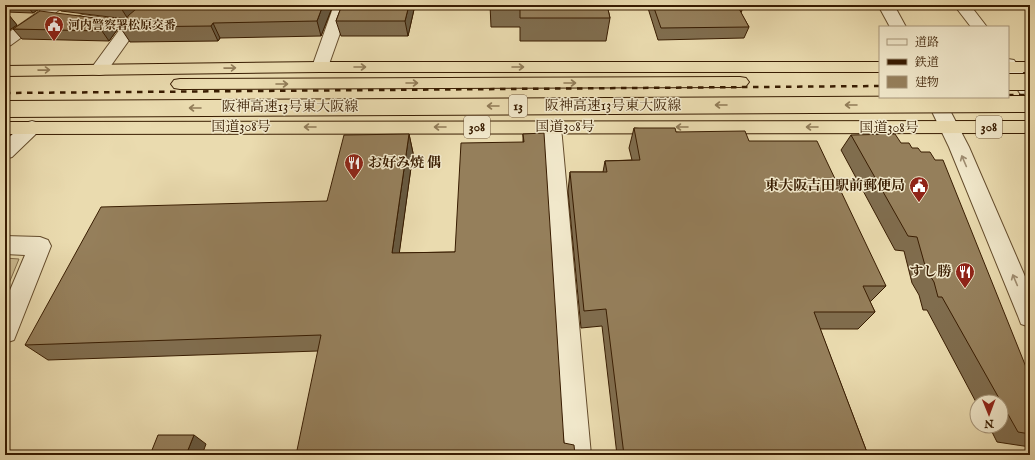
<svg xmlns="http://www.w3.org/2000/svg" width="1035" height="460" viewBox="0 0 1035 460" font-family="'IM FELL English','Noto Serif JP',serif">
  <rect width="100%" height="100%" fill="#eadbaf"/>
  <filter id="stains"><feTurbulence type="fractalNoise" baseFrequency=".005" numOctaves="4"/><feColorMatrix values="0 0 0 0 .2 0 0 0 0 .09 0 0 0 0 .02 0 0 0 .5 -.17"/></filter>
  <radialGradient id="worn" r=".72"><stop offset=".6" stop-color="#630" stop-opacity="0"/><stop offset="1" stop-color="#630" stop-opacity=".3"/></radialGradient>
  <!-- green -->
  <path fill="#ccbb91" stroke="#826c49" d="M 5,258 L 19,259 L 5,293 Z"/>
  <g fill="none" stroke-linecap="round" stroke-linejoin="round">
    <!-- minor casing -->
    <g stroke="#644c2c" stroke-width="2">
      <path id="minor" d="M 48,5 L 66,5 L 11,45 L 5,47 L 5,35 Z
        M 147,5 L 164,5 L 137,29 L 105,74 L 99,75 L 93,74 L 90,70 L 120,29 L 77,23 L 75,20 L 77,17 L 83,15 L 128,21 Z
        M 334,5 L 350,5 L 328,67 L 326,71 L 320,72 L 314,71 L 312,67 Z
        M 878,5 L 894,5 L 906,27 L 890,27 Z
        M 954,5 L 970,5 L 987,27 L 971,27 Z
        M 1008,59 L 1014,60 L 1030,82 L 1030,101 L 1024,99 L 1008,76 Z
        M 925,97 L 943,97 L 969,147 L 1030,288 L 1030,327 L 1021,324 L 1018,316 L 949,147 Z
        M 32,121 L 39,123 L 41,127 L 39,131 L 12,157 L 5,159 L 5,141 L 25,123 Z
        M 552,121 L 559,123 L 561,127 L 591,455 L 563,455 L 543,127 L 545,123 Z
        M 5,236 L 40,237 L 48,240 L 51,246 L 14,340 L 5,343 L 5,302 L 25,255 L 5,254 Z"/>
    </g>
    <!-- highway casing -->
    <g stroke="#381c01" stroke-width="2">
      <path id="highway" d="M 320,62 L 880,62 L 880,72 L 320,72 L 5,76 L 5,66 Z
        M 1008,62 L 1030,62 L 1030,72 L 1008,72 Z
        M 740,77 L 746,78 L 749,82 L 746,86 L 740,87 L 180,89 L 174,88 L 171,84 L 174,80 L 180,79 Z
        M 1030,121 L 1030,133 L 5,134 L 5,122 Z"/>
    </g>
    <!-- minor -->
    <use href="#minor" fill="#f1e8cb" fill-rule="evenodd"/>
    <!-- highway -->
    <use href="#highway" fill="#eadbaf" fill-rule="evenodd"/>
    <!-- rail -->
    <path stroke="#381c01" stroke-width="2.5" stroke-dasharray="5.5 5.5" stroke-linecap="butt" d="M 1008,85 L 1030,85
      M 5,93 L 880,86
      M 1008,95 L 1030,95
      M 5,105 L 858,100 L 942,97"/>
    <!-- highway-bridge casing -->
    <g stroke="#381c01" stroke-width="18" stroke-linecap="butt">
      <path id="highway-bridge" d="M 1008,82 L 1030,82
        M 5,109 L 1030,104"/>
    </g>
    <!-- highway-bridge -->
    <use href="#highway-bridge" stroke="#eadbaf" stroke-width="16"/>
  </g>
  <!-- wall -->
  <path fill="#806d4e" stroke="#381c01" d="M 5,5 L 45,5 L 33,13 L 6,12 L 17,25 L 5,33 Z
    M 57,5 L 333,5 L 321,36 L 220,38 L 218,41 L 130,42 L 120,27 L 126,19 L 61,11 Z
    M 342,5 L 415,5 L 408,36 L 341,36 L 336,21 Z
    M 490,5 L 607,5 L 610,18 L 606,41 L 520,41 L 520,27 L 491,27 Z
    M 647,5 L 744,5 L 741,13 L 749,27 L 744,38 L 658,40 Z
    M 13,29 L 117,30 L 109,41 L 22,39 Z
    M 634,128 L 676,132 L 749,141 L 886,286 L 870,302 L 875,312 L 858,329 L 820,329 L 868,455 L 617,455 L 602,326 L 581,328 L 568,191 L 570,172 L 603,172 L 605,161 L 632,160 L 629,148 Z
    M 409,134 L 413,153 L 399,253 L 455,252 L 523,142 L 523,134 L 564,443 L 575,455 L 318,351 L 48,360 L 25,345 L 327,201 Z
    M 851,135 L 1030,377 L 1030,447 L 997,442 L 989,426 L 1001,426 L 1001,402 L 977,402 L 977,404 L 927,310 L 923,310 L 919,295 L 912,283 L 904,251 L 895,250 L 841,150 Z"/>
  <!-- shaded-wall -->
  <path fill="#685940" stroke="#381c01" d="M 26,5 L 45,5 L 33,13 Z
    M 119,5 L 145,5 L 128,19 Z
    M 323,5 L 333,5 L 321,36 L 317,21 Z
    M 409,5 L 415,5 L 408,36 L 405,21 Z
    M 5,10 L 17,25 L 5,33 Z
    M 111,20 L 117,30 L 109,41 L 102,31 Z
    M 213,23 L 220,38 L 218,41 L 211,26 Z
    M 409,134 L 413,153 L 397,270 L 392,253 Z
    M 194,435 L 206,444 L 202,455 L 186,455 Z"/>
  <!-- building -->
  <path fill="#957f5b" stroke="#381c01" d="M 141,5 L 323,5 L 317,21 L 213,23 L 211,26 L 120,27 L 129,15 Z
    M 342,5 L 409,5 L 405,21 L 336,21 Z
    M 520,5 L 607,5 L 610,18 L 520,18 Z
    M 653,5 L 737,5 L 749,27 L 661,28 Z
    M 40,11 L 111,20 L 102,31 L 13,29 Z
    M 634,128 L 675,128 L 676,132 L 745,131 L 749,141 L 817,141 L 886,286 L 863,286 L 875,312 L 814,312 L 868,455 L 624,455 L 606,309 L 584,311 L 570,172 L 607,172 L 605,161 L 640,160 Z
    M 544,133 L 564,443 L 574,445 L 575,455 L 296,455 L 321,335 L 25,345 L 101,207 L 327,201 L 344,135 L 409,134 L 392,253 L 455,252 L 461,143 L 524,142 L 523,134 Z
    M 895,134 L 901,143 L 909,143 L 912,148 L 918,148 L 921,152 L 930,152 L 935,160 L 943,160 L 1030,377 L 1030,434 L 1018,432 L 942,297 L 938,297 L 934,282 L 926,269 L 917,237 L 908,236 L 851,135 Z
    M 158,435 L 194,435 L 186,455 L 150,455 Z"/>
  <!-- one-way arrows -->
  <defs><path id="oneway-shaft" d="M-6 0H5M1.5-3L5.5 0L1.5 3" fill="none" stroke-width="1.6" stroke-linecap="round" stroke-linejoin="round"/></defs>
  <g stroke="#917c58">
    <use href="#oneway-shaft" transform="translate(360 67)"/>
    <use href="#oneway-shaft" transform="translate(518 67)"/>
    <use href="#oneway-shaft" transform="translate(230 68) rotate(-1)"/>
    <use href="#oneway-shaft" transform="translate(44 70) rotate(-1)"/>
    <use href="#oneway-shaft" transform="translate(412 83)"/>
    <use href="#oneway-shaft" transform="translate(570 83)"/>
    <use href="#oneway-shaft" transform="translate(282 84)"/>
    <use href="#oneway-shaft" transform="translate(721 105) rotate(180)"/>
    <use href="#oneway-shaft" transform="translate(851 105) rotate(180)"/>
    <use href="#oneway-shaft" transform="translate(493 106) rotate(180)"/>
    <use href="#oneway-shaft" transform="translate(195 108) rotate(180)"/>
    <use href="#oneway-shaft" transform="translate(310 127) rotate(180)"/>
    <use href="#oneway-shaft" transform="translate(440 127) rotate(180)"/>
    <use href="#oneway-shaft" transform="translate(682 127) rotate(-180)"/>
    <use href="#oneway-shaft" transform="translate(812 127) rotate(-180)"/>
  </g>
  <g stroke="#9e8c70">
    <use href="#oneway-shaft" transform="translate(964 161) rotate(-113)"/>
    <use href="#oneway-shaft" transform="translate(1015 280) rotate(-113)"/>
  </g>
  <!-- icons -->
  <defs>
    <g id="civic-pin" transform="scale(1)"><path d="M0 17L-7.5 6A9.5 9.5 0 1 1 7.5 6Z" fill="#8f2418" stroke="#f1e8cb"/><path d="M-.6-6.5H3V-4.5H.6V-3L4-1V1h2V6H-6V1h2V-1L-.6-3ZM-1.2 2.5V6h2.4V2.5Z" fill="#fff"/></g>
    <g id="restaurant-pin" transform="scale(1)"><path d="M0 17L-7.5 6A9.5 9.5 0 1 1 7.5 6Z" fill="#8f2418" stroke="#f1e8cb"/><path d="M-5-6h1v4h1v-4h1v4h1v-4h1v5L-1.5 .5V6h-2V.5L-5-1ZM5-6V6H3V1.5H1.5Q1.5-4 5-6Z" fill="#fff"/></g>
  </defs>
  <g fill-rule="evenodd">
    <use href="#civic-pin" x="54" y="25"/>
    <use href="#restaurant-pin" x="354" y="163"/>
    <use href="#civic-pin" x="919" y="186"/>
    <use href="#restaurant-pin" x="965" y="272"/>
  </g>
  <g text-anchor="middle" dominant-baseline="central" stroke-width="3" stroke-linejoin="round" paint-order="stroke">
    <!-- far-poi labels -->
    <g font-size="12" font-weight="bold" fill="#381c01" stroke="#f1e8cb" text-anchor="start">
      <text x="68" y="25">河内警察署松原交番</text>
    </g>
    <!-- shield labels -->
    <g fill="#f1e8cb" stroke="#70593e" stroke-width="1">
      <rect x="509" y="95" width="18" height="22" rx="3"/>
      <rect x="464" y="116" width="26" height="22" rx="3"/>
      <rect x="976" y="116" width="26" height="22" rx="3"/>
    </g>
    <g font-size="13" font-weight="bold" fill="#381c01">
      <text x="518" y="106">13</text>
      <text x="477" y="127">308</text>
      <text x="989" y="127">308</text>
    </g>
    <!-- street labels -->
    <g font-size="14" fill="#381c01" stroke="#f1e8cb">
      <text x="613" y="106">阪神高速13号東大阪線</text>
      <text x="290" y="107">阪神高速13号東大阪線</text>
      <text x="241" y="127">国道308号</text>
      <text x="565" y="127">国道308号</text>
      <text x="889" y="128">国道308号</text>
    </g>
    <!-- poi labels -->
    <g font-size="14" font-weight="bold" fill="#381c01" stroke="#f1e8cb" text-anchor="end">
      <text x="368" y="163" text-anchor="start">お好み焼 偶</text>
      <text x="905" y="186">東大阪吉田駅前郵便局</text>
      <text x="951" y="272">すし勝</text>
    </g>
  </g>
  <!-- margin -->
  <rect width="1035" height="460" fill="none" stroke="#eadbaf" stroke-width="20"/>
  <rect x="6" y="6" width="1023" height="448" fill="none" stroke="#381c01" stroke-width="2"/>
  <rect x="10" y="10" width="1015" height="440" fill="none" stroke="#381c01"/>
  <!-- legend -->
  <rect x="879" y="26" width="130" height="72" fill="#f1e8cb" stroke="#a7967a"/>
  <rect x="887" y="39" width="20" height="6" fill="#f1e8cb" stroke="#a7967a"/>
  <text x="915" y="46" font-size="12" fill="#381c01">道路</text>
  <rect x="887" y="59" width="20" height="6" fill="#381c01" stroke="#a7967a"/>
  <text x="915" y="66" font-size="12" fill="#381c01">鉄道</text>
  <rect x="887" y="76" width="20" height="12" fill="#957f5b" stroke="#a7967a"/>
  <text x="915" y="86" font-size="12" fill="#381c01">建物</text>
  <!-- north arrow -->
  <g transform="translate(989 414) rotate(179)"><circle r="19" fill="#f1e8cb" stroke="#a7967a"/>
  <path d="M0-3L7 15L0 10L-7 15Z" fill="#8f2418"/>
  <text y="-6" font-size="11" font-weight="bold" text-anchor="middle" fill="#381c01">N</text>
  </g>
  <rect width="100%" height="100%" filter="url(#stains)"/>
  <rect width="100%" height="100%" fill="url(#worn)"/>
</svg>
